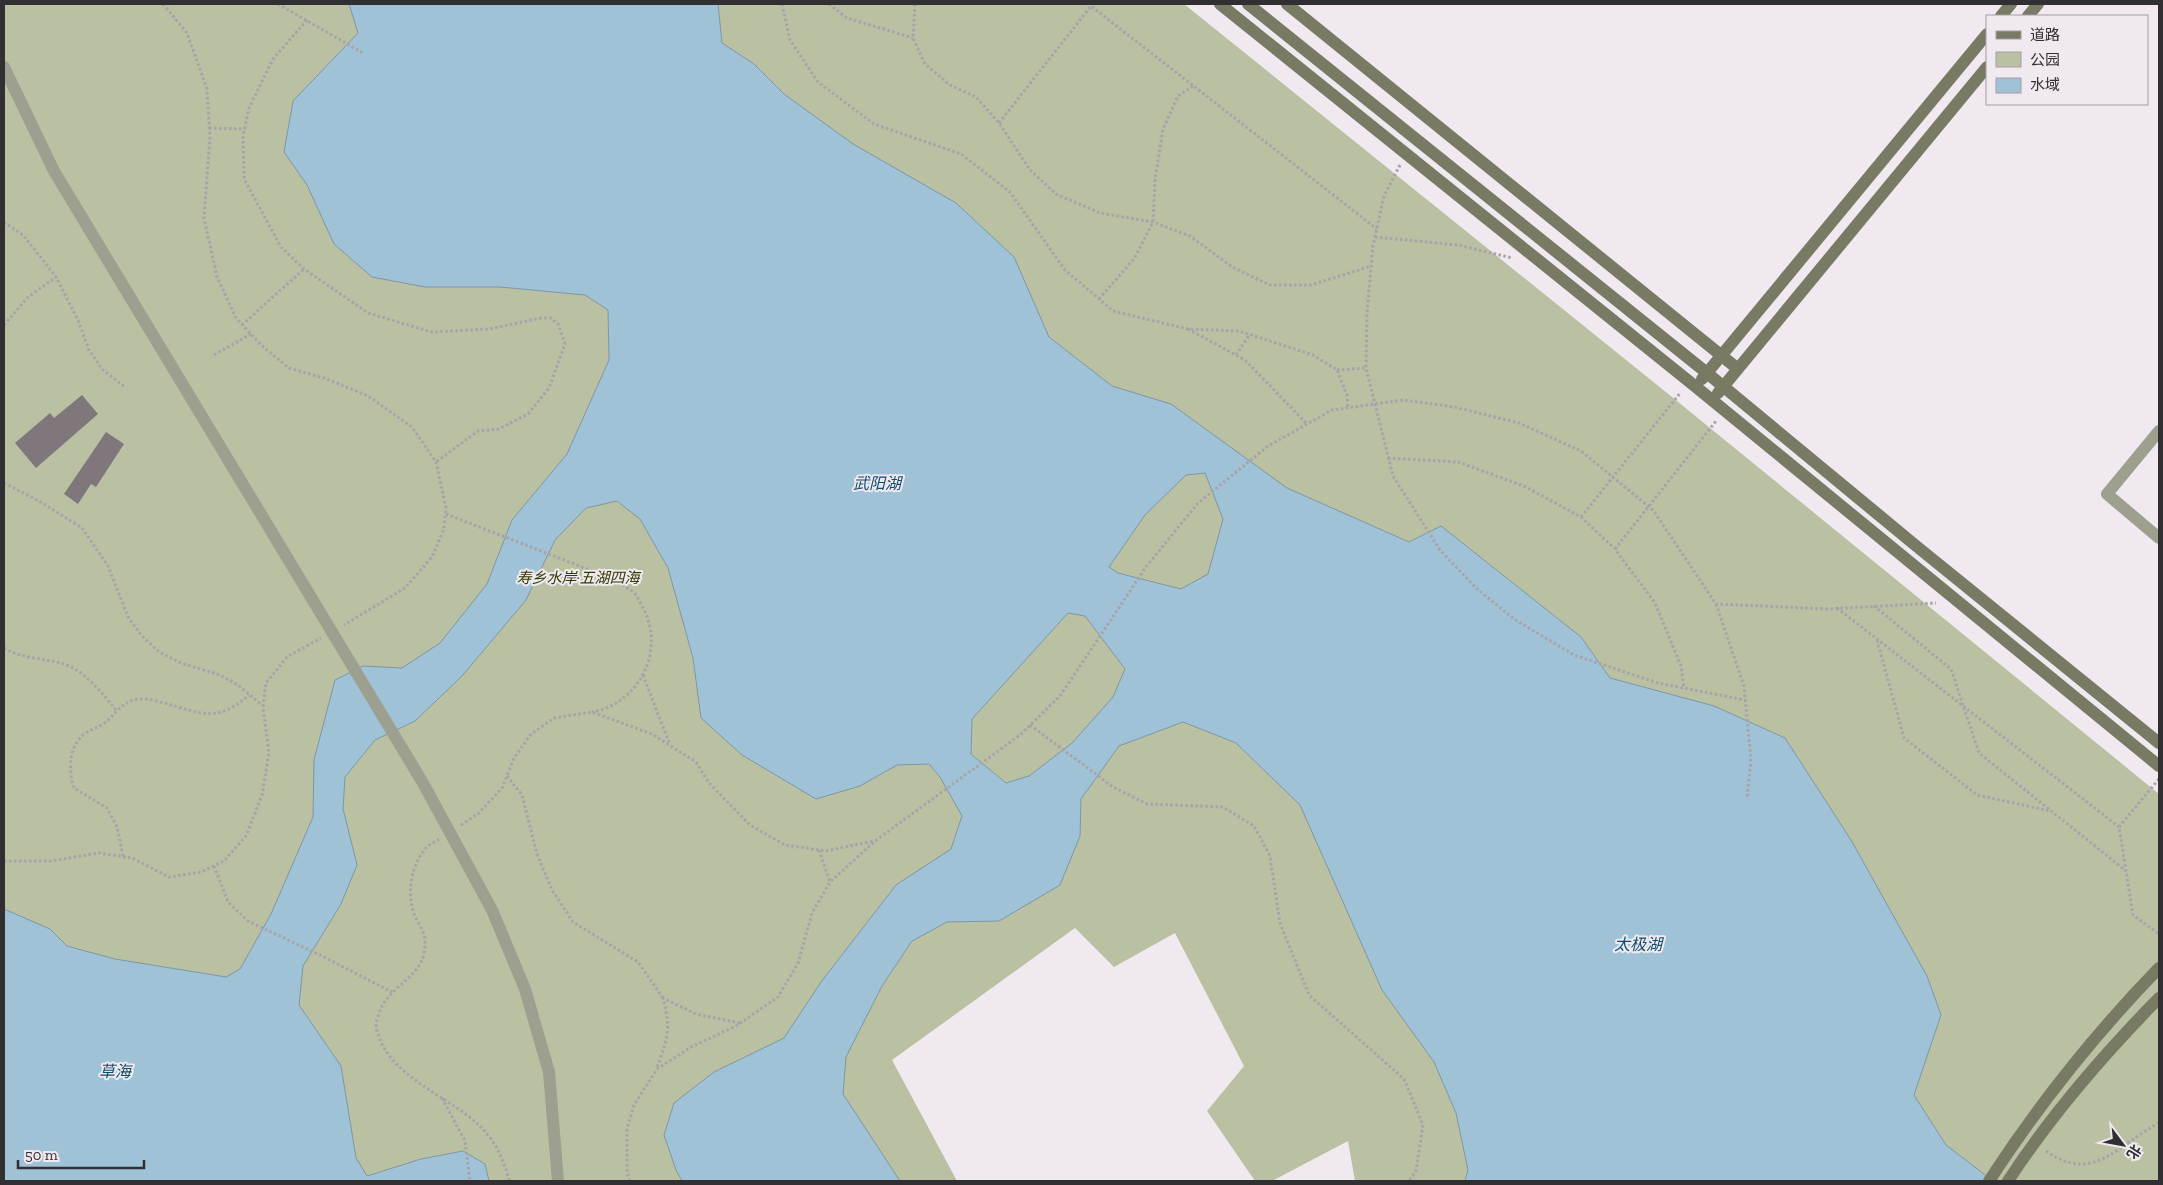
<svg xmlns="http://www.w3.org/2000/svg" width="2163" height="1185" viewBox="0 0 2163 1185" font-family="'Zilla Slab','Noto Sans SC',serif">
  <rect width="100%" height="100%" fill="#f0e9f0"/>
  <!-- green -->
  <path fill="#bac0a2" d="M 4,4 L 1184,4 L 1672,397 L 2159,794 L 2159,1181 L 1355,1181 L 1348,1141 L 1272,1181 L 1255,1181 L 1207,1111 L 1244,1066 L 1175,933 L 1114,967 L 1075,928 L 892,1060 L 957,1181 L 4,1181 Z"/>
  <!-- water -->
  <path fill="#9fc2d7" stroke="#7e96a6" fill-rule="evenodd" d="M 349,4 L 718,4 L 722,43 L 754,64 L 784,94 L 853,144 L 956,203 L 1014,257 L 1049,337 L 1112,386 L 1171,404 L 1287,488 L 1409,542 L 1441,526 L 1581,637 L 1610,678 L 1714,706 L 1785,738 L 1851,840 L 1927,976 L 1941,1015 L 1914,1095 L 1946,1145 L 1993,1181 L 1465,1181 L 1468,1170 L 1456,1113 L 1434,1062 L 1382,990 L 1300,805 L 1236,743 L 1183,722 L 1119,746 L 1081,799 L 1080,836 L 1060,885 L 999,921 L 947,922 L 912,941 L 882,986 L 846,1057 L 843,1094 L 900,1181 L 682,1181 L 676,1170 L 664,1135 L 674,1103 L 714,1072 L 784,1038 L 821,982 L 896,885 L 951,849 L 962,816 L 940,777 L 929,764 L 897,765 L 860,786 L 816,799 L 742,755 L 701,718 L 693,658 L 668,568 L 640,519 L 617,501 L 586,508 L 555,540 L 526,600 L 462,676 L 415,721 L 375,740 L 345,777 L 343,809 L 357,865 L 341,904 L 303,966 L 299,1005 L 341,1066 L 356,1158 L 367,1176 L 421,1159 L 463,1151 L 485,1164 L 489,1181 L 4,1181 L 4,909 L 50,929 L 67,946 L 115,959 L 226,977 L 240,969 L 271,914 L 313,817 L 314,760 L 335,680 L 363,666 L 402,668 L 440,643 L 487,584 L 512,520 L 567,454 L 609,360 L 608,310 L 585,295 L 500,287 L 425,287 L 372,277 L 334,244 L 307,185 L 284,152 L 293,101 L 358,33 ZM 1205,473 L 1223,519 L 1208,574 L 1181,589 L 1118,573 L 1109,567 L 1145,515 L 1186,475 ZM 1068,613 L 1085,616 L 1125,669 L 1113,697 L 1072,743 L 1029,776 L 1006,783 L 971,754 L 972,719 Z"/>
  <!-- building -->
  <path fill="#7f777c" d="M 82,395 L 98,414 L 36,468 L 15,443 L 50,413 L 54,418 Z
    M 106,432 L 124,444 L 96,487 L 91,484 L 78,504 L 64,494 Z"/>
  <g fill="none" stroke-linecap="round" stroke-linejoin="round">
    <!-- path -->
    <path stroke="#a8a3a8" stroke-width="3" stroke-dasharray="2.5 2.5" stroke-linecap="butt" d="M 163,4 L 187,33 L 207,89 L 210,137 L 204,218 L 217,277 L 236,318 L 261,345 L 289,368 L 327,379 L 368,396 L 412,427 L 436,462 L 446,508 L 444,529 L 432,557 L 405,588 L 344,625
      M 278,4 L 363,53
      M 782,4 L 790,40 L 818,82 L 874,124 L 961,154 L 1010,192 L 1065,270 L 1113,311 L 1188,329 L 1239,331 L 1313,355 L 1337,370 L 1347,395 L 1348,408
      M 829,4 L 847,18 L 913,38
      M 915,4 L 913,38 L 925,64 L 950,85 L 976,97 L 999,123 L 1030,170 L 1056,194 L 1100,213 L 1153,222 L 1190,236 L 1232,267 L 1270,285 L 1311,285 L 1371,266
      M 307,20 L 273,59 L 249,108 L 243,136 L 244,179 L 281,247 L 304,269 L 368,313 L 432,332 L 489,329 L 541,318 L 551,318 L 558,324 L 565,344 L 549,388 L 528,414 L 499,429 L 478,431 L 436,462
      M 999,123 L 1091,6 L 1377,229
      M 209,128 L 245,129
      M 1400,165 L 1384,196 L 1373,246 L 1367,313 L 1366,368 L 1393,476 L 1440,550 L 1476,588 L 1514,619 L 1574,655 L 1658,683 L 1745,700
      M 4,222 L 23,235 L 56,277 L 78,320 L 89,350 L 103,370 L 126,388
      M 1375,237 L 1458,245 L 1512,258
      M 1099,299 L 1134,259 L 1153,222 L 1155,180 L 1163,129 L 1178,96 L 1193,86
      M 4,325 L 28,297 L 56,277
      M 242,325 L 304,269
      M 1188,329 L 1245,360 L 1307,424
      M 214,355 L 251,334
      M 1236,355 L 1250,334
      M 1337,370 L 1366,368
      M 1388,458 L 1458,462 L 1524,486 L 1581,517 L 1615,549 L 1655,603 L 1681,666 L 1684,688
      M 4,483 L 39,501 L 82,528 L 108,566 L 128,617 L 141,635 L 159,652 L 181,663 L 220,675 L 238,685 L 263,706
      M 446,514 L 613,579 C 619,583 627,587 633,592 C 637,595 640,603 643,608 C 666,650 639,704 592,712
      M 1581,517 L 1681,392
      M 1615,549 L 1716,421
      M 1716,604 L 1744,686 L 1751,759 L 1747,799
      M 1874,606 L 1951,669 L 1979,753 L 2126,871
      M 1837,608 L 2119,827
      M 1877,640 L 1904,738 L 1977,795 L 2050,811
      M 4,648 C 22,659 44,658 64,664 C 84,670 103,694 116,710
      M 643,675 L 670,745
      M 1030,725 L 1113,787 L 1147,804 L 1223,807 L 1254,826 L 1270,856 L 1280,923 L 1309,995 L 1404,1079 L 1423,1125 L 1416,1171 L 1409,1181
      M 507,776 L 522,795 L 537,854 L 552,890 L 573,922 L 638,962 L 663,998
      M 2159,779 L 2119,827 L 2133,915 L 2159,934
      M 461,825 L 478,814 L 502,788 L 514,758 L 531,734 L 554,718 L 592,712 L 652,734 L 696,762 L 709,783 L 750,825 L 785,845 L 826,851 L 873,841
      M 439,839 C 435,842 429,844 426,848 C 411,865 406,895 415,916 C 418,924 424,930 425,939 C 428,978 390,982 379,1013 C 378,1016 376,1021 376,1024 C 381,1073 447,1095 479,1125 C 494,1139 505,1161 509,1181
      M 819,850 L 830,882
      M 123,856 L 117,827 L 107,808 L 74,788 C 69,772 68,751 81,737 C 87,730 99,728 107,721 C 119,710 125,698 145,699 C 151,699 158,702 164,703 C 202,713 215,724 249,695
      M 4,861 L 51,861 L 99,853 L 132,858 L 169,877 L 201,872 L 224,861 L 246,836 L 262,795 L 269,753 L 263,707 L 266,683 L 287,657 L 321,638
      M 214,866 L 228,902 L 248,921 L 322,956 L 392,992
      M 657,1067 C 668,1039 671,1027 663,998 L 696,1014 L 740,1023
      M 442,1098 L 465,1141 L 470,1181
      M 2046,1151 C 2094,1185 2118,1144 2159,1123
      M 630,1181 L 627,1172 L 627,1129 L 634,1105 L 657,1069 L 691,1047 L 736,1026 L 778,997 L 798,963 L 812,913 L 830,882 L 875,841 L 1020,735 L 1060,696 L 1146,567 L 1197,504 L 1268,446 L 1332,410 L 1403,400 L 1454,407 L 1519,423 L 1581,451 L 1653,510 L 1716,604 L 1828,609 L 1936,603"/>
    <!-- street -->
    <path stroke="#9d9f8f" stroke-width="12" d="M 4,67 L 54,171 L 423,783 L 492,910 L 525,989 L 549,1072 L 558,1181
      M 2159,431 L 2107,494 L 2159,538"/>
    <!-- secondary -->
    <path stroke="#787a64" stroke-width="12" d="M 1220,4 L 1696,387 L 2159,766
      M 1248,4 L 1707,373 L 1915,545 L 2159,743
      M 1287,4 L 1738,369
      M 2001,16 L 2011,4
      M 2028,16 L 2038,4
      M 1702,379 L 1987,34
      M 1718,393 L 1987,67
      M 1989,1181 C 2039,1104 2095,1034 2159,968
      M 2008,1181 C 2051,1115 2104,1054 2159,998"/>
  </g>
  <g text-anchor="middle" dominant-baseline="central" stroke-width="4" stroke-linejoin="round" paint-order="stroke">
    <!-- park labels -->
    <g font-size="15" font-style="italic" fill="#333a00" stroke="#f0e9f0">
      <text x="578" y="578">寿乡水岸·五湖四海</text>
    </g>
    <!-- water labels -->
    <g font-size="16" font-style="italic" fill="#0c4d6b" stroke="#f0e9f0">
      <text x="877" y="483">武阳湖</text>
      <text x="1638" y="944">太极湖</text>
      <text x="115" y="1071">草海</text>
    </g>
  </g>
  <!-- border -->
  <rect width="2163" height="1185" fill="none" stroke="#322f32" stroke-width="10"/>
  <!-- legend -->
  <rect x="1986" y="15" width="162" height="90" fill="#f0e9f0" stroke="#a49fa4"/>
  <rect x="1996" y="31" width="25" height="8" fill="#787a64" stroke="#a49fa4"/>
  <text x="2030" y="40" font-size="15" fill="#322f32">道路</text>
  <rect x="1996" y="52" width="25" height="15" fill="#bac0a2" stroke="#a49fa4"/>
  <text x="2030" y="65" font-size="15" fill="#322f32">公园</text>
  <rect x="1996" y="78" width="25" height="15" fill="#9fc2d7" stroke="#a49fa4"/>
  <text x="2030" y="90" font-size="15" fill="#322f32">水域</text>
  <!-- north arrow -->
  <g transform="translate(2123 1145) rotate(122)" stroke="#f0e9f0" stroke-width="4" paint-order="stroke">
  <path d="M0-4L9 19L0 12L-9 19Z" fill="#322f32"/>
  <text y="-8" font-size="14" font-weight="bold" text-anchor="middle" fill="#322f32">北</text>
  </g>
  <!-- scale -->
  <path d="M18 1160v8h126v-8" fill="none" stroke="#322f32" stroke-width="2.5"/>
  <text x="25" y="1160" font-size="15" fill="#322f32" stroke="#f0e9f0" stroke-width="4" paint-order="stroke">50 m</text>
</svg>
